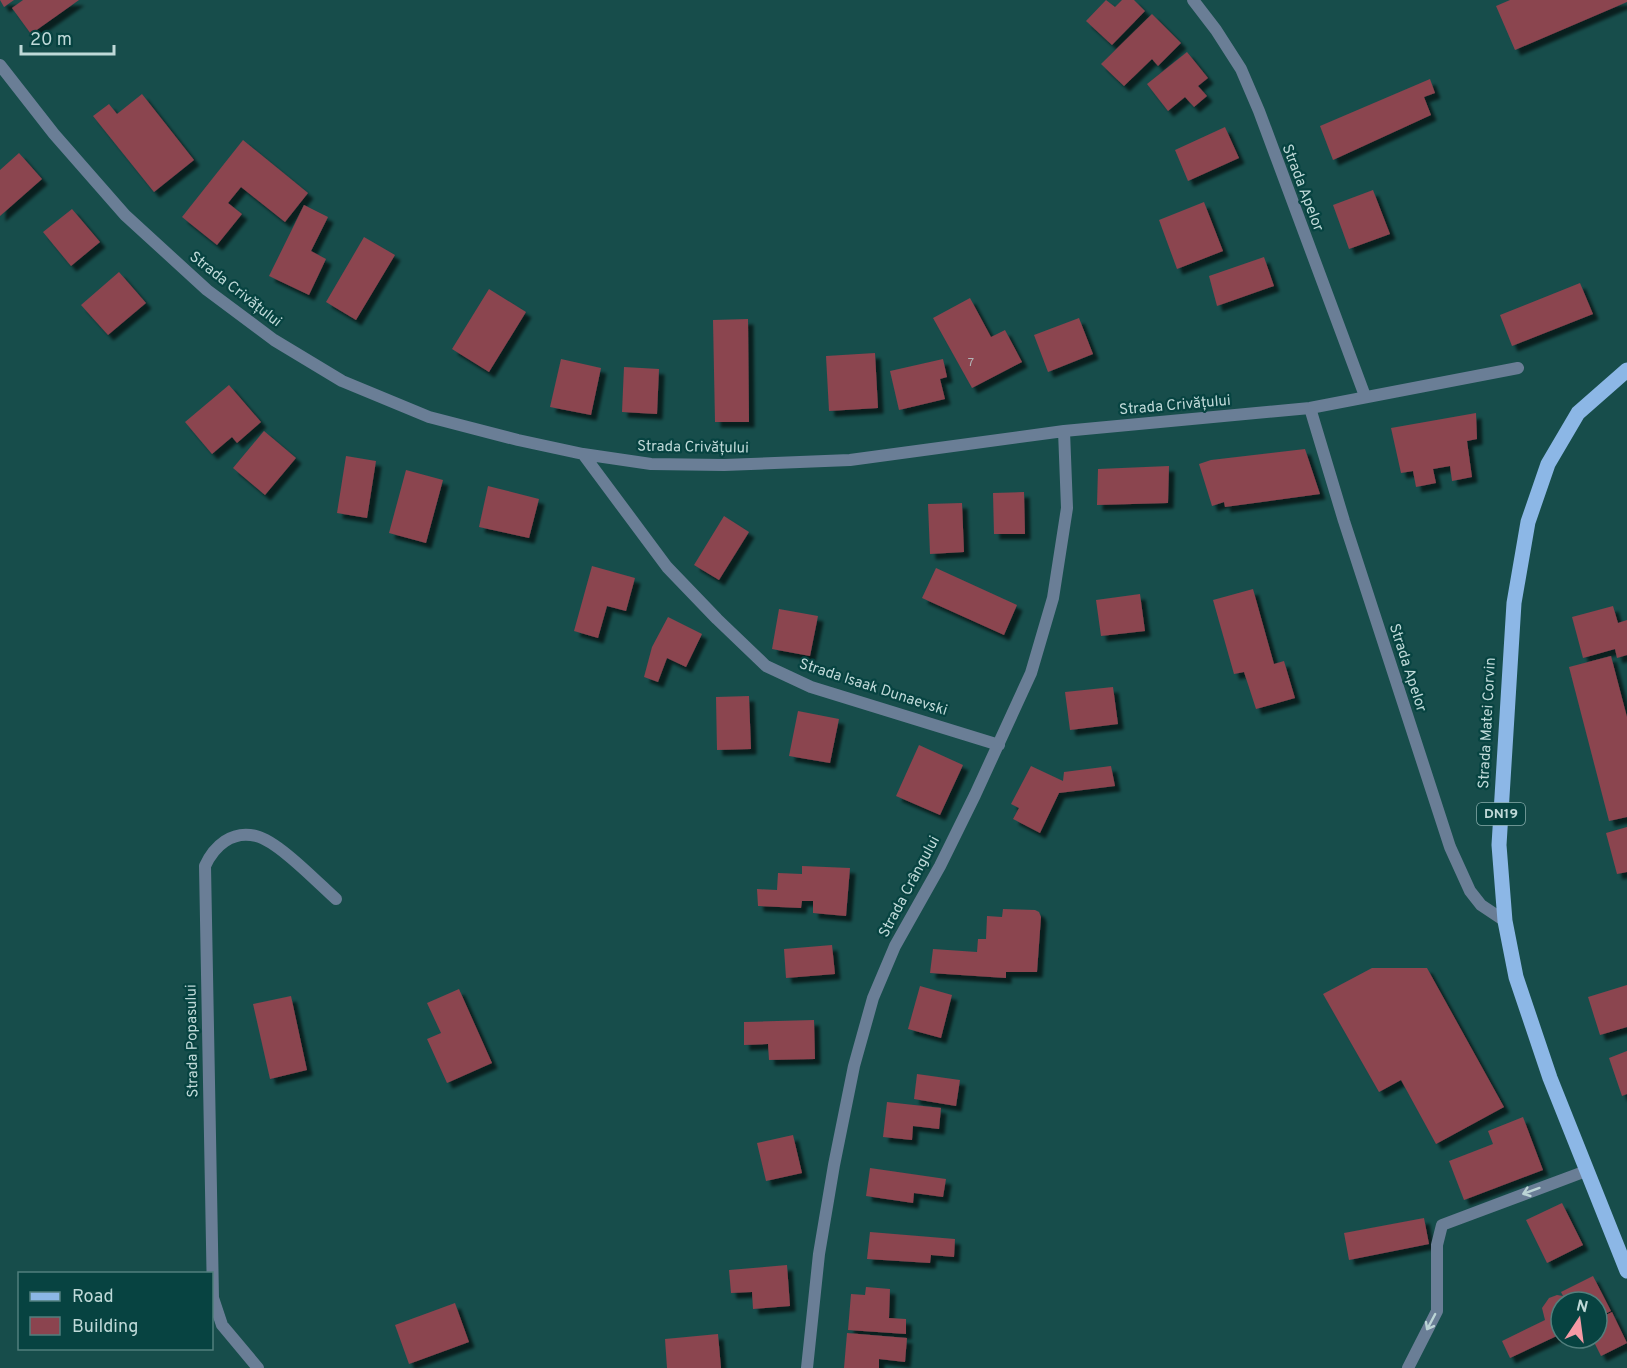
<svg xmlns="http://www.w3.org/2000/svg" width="1627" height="1368" viewBox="0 0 1627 1368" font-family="Overpass,sans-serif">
  <defs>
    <filter id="shadow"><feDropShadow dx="5.5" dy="5.5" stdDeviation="1.5" flood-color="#0009"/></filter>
  </defs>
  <rect width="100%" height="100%" fill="#174d4b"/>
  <!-- building -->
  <path fill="#8b444f" filter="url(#shadow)" d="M 0,0 L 14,0 L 4,7 Z
    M 23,0 L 79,0 L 31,34 L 12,8 Z
    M 1106,0 L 1115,7 L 1122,0 L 1134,0 L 1145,11 L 1112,45 L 1086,21 Z
    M 1510,0 L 1627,0 L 1627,2 L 1515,50 L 1496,6 Z
    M 1152,14 L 1181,43 L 1158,66 L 1152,59 L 1124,86 L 1101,64 Z
    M 1187,52 L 1208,78 L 1198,86 L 1207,96 L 1194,107 L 1185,97 L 1168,111 L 1147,84 Z
    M 1430,79 L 1435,93 L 1424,97 L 1431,115 L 1333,160 L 1320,126 Z
    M 142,94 L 194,160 L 154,192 L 93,116 L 109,104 L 117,114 Z
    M 1225,127 L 1239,158 L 1188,181 L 1175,150 Z
    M 243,140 L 308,193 L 285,222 L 241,187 L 228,203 L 242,214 L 217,245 L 182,217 Z
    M 19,153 L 42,179 L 0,216 L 0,170 Z
    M 1373,190 L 1390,234 L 1349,249 L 1333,205 Z
    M 1204,202 L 1223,251 L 1177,269 L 1159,220 Z
    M 304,205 L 328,217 L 311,251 L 326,259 L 309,295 L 269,276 Z
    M 72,209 L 100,242 L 71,266 L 43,232 Z
    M 364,237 L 395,255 L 356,320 L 326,302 Z
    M 1264,257 L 1274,286 L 1217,306 L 1209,276 Z
    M 119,272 L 146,303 L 108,335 L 81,305 Z
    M 1580,283 L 1593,314 L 1512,346 L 1500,315 Z
    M 489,289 L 526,312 L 489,372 L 452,349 Z
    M 970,298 L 991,337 L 1005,330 L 1022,362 L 972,388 L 933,318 Z
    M 1079,318 L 1093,354 L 1048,372 L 1034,335 Z
    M 748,319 L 749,422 L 715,422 L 713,320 Z
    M 875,353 L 878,408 L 829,411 L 826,356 Z
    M 561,359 L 601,368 L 591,415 L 550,407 Z
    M 943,359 L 947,377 L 940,379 L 945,399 L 899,410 L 890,371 Z
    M 624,367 L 659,369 L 657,414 L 622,412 Z
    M 229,385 L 261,422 L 237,443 L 232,437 L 212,454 L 185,422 Z
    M 1476,413 L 1477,439 L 1467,441 L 1472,477 L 1452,481 L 1450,466 L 1433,469 L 1436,483 L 1416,487 L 1413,471 L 1401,473 L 1391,428 Z
    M 264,431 L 296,458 L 265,495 L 233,468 Z
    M 1305,449 L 1320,494 L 1225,507 L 1224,502 L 1212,506 L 1199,464 L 1211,460 Z
    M 346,456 L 376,461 L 367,518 L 337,513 Z
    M 1169,466 L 1168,503 L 1097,505 L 1098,469 Z
    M 406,470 L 443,480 L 426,543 L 389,533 Z
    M 488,486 L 539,499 L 529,538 L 479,527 Z
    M 1024,492 L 1025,534 L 994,534 L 993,493 Z
    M 962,503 L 964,552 L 930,554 L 928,504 Z
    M 724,516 L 749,532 L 719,580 L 694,565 Z
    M 592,566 L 635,578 L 626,611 L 607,606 L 598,638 L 574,631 Z
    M 936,568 L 1017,605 L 1004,635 L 922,598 Z
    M 1253,589 L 1274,664 L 1284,661 L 1295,698 L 1256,709 L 1244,672 L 1234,674 L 1213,600 Z
    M 1140,594 L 1145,631 L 1101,636 L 1096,600 Z
    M 1613,606 L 1618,623 L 1627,620 L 1627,655 L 1617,658 L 1615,649 L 1583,658 L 1572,617 Z
    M 779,609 L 818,616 L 810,656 L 772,649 Z
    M 668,617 L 702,634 L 686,667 L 667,658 L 658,682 L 644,677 L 652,647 Z
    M 1611,656 L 1627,717 L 1627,817 L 1609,821 L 1569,667 Z
    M 1113,687 L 1118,724 L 1070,730 L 1065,692 Z
    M 749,696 L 751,749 L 717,750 L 716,697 Z
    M 798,711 L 839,719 L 830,763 L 789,756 Z
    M 919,745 L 963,765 L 940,815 L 896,796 Z
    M 1031,766 L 1063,781 L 1064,772 L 1111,766 L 1115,786 L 1059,793 L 1040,833 L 1013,819 L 1019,808 L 1011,804 Z
    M 1627,827 L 1627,872 L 1617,874 L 1606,833 Z
    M 802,866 L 850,868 L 846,916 L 813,913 L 813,901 L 802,901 L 801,908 L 758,906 L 757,889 L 777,890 L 778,873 L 802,874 Z
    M 1003,909 L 1035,910 L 1039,912 L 1041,917 L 1037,972 L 1006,972 L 1006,978 L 930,973 L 933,949 L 977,952 L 978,939 L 986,939 L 987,916 L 1002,917 Z
    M 832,945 L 835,974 L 786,978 L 784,949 Z
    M 1372,968 L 1427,968 L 1504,1107 L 1436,1144 L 1401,1080 L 1379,1092 L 1323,994 Z
    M 1627,985 L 1627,1027 L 1600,1035 L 1588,997 Z
    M 920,986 L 952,995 L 941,1038 L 908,1029 Z
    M 459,989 L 492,1063 L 447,1083 L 427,1039 L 441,1033 L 427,1003 Z
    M 291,996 L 307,1070 L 270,1079 L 253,1004 Z
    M 814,1020 L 815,1059 L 769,1060 L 768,1044 L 744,1045 L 744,1022 Z
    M 1627,1051 L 1627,1094 L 1622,1096 L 1609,1058 Z
    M 917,1074 L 960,1080 L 956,1106 L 914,1099 Z
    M 887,1102 L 941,1108 L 939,1129 L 913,1126 L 912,1140 L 883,1137 Z
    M 1523,1117 L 1543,1170 L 1464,1200 L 1449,1161 L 1493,1144 L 1488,1131 Z
    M 793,1135 L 802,1173 L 766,1181 L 757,1143 Z
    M 870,1168 L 946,1179 L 943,1197 L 914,1193 L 913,1203 L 866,1196 Z
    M 1562,1203 L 1583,1245 L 1547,1263 L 1526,1220 Z
    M 1424,1218 L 1429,1244 L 1349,1260 L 1344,1233 Z
    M 870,1232 L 955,1239 L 954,1257 L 931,1255 L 930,1263 L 867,1259 Z
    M 787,1265 L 790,1306 L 753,1309 L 752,1292 L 731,1293 L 729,1270 Z
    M 1593,1276 L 1611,1311 L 1597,1318 L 1597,1302 L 1561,1302 L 1561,1334 L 1510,1358 L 1502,1341 L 1545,1320 L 1542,1308 L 1549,1298 L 1557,1295 L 1563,1296 L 1561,1292 Z
    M 866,1287 L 890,1289 L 889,1318 L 906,1319 L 906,1334 L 848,1330 L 851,1294 L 865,1295 Z
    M 455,1303 L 469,1342 L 409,1364 L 395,1325 Z
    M 1612,1312 L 1627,1343 L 1601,1356 L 1592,1338 L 1597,1338 L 1597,1319 Z
    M 847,1333 L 907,1338 L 905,1362 L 879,1359 L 879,1368 L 844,1368 Z
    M 718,1334 L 721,1368 L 667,1368 L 665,1339 Z"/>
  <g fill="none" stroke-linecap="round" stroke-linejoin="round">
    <!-- street -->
    <path stroke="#6a7e96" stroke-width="12" d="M 1193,0 L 1216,30 L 1241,69 L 1259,111 L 1365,396
      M 0,65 L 54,134 L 125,215 L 207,290 L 274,340 L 342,381 L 429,417 L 518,440 L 583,454 L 651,464 L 724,465 L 850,460 L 1064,431 L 1310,408 L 1518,368
      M 1310,408 L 1344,521 L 1450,847 L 1470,891 L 1481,905 L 1505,921
      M 583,454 L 667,567 L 717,619 L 766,666 L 811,687 L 999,745
      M 258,1368 L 222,1325 L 213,1298 L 205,866 C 214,846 232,830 256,836 C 278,841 318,883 336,899
      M 807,1368 L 819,1254 L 834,1165 L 854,1066 L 873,998 L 895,946 L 940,866 L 975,795 L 1031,673 L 1053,598 L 1067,508 L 1064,431
      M 1408,1368 L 1437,1311 L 1437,1245 L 1442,1225 L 1586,1171"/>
    <!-- primary -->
    <path stroke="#8cb7e6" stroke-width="15" d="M 1627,370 L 1578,413 L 1548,464 L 1528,522 L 1514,603 L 1499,845 L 1505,921 L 1516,977 L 1550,1078 L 1627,1271"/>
  </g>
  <!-- one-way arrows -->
  <defs><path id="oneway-shaft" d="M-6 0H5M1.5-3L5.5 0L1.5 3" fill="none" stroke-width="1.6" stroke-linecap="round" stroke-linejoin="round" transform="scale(1.5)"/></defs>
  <g stroke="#bbd4d5">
    <use href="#oneway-shaft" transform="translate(1531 1191) rotate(160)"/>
    <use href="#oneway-shaft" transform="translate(1431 1322) rotate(118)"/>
  </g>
  <g text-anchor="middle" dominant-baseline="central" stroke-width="4.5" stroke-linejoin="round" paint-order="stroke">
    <!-- number labels -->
    <g font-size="12" fill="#b2b4b6">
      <text x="971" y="363">7</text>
    </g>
    <!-- shield labels -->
    <rect fill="#074341" stroke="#88acab" stroke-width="1.5" x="1477" y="803" width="48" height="22" rx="4.5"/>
    <g font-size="14" font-weight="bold" fill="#bfd9d8">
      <text x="1501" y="814">DN19</text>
    </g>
    <!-- street labels -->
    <g font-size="15" fill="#bfd9d8" stroke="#074341">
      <text transform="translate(1302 188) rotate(69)">Strada Apelor</text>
      <text transform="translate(235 290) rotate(38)">Strada Crivățului</text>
      <text transform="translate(1175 406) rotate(-5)">Strada Crivățului</text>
      <text transform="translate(693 448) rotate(1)">Strada Crivățului</text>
      <text transform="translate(1407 668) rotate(72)">Strada Apelor</text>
      <text transform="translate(873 688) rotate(18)">Strada Isaak Dunaevski</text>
      <text transform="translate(1488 723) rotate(-87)">Strada Matei Corvin</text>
      <text transform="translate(910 887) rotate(-62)">Strada Crângului</text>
      <text transform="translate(193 1041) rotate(-91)">Strada Popasului</text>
    </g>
  </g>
  <!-- legend -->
  <rect x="18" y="1272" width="195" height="78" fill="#074341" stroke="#517f7d" stroke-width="1.5"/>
  <rect x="30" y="1292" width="30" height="9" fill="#8cb7e6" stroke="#517f7d" stroke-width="1.5"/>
  <text x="72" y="1302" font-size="18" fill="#bfd9d8">Road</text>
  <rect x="30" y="1317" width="30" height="18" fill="#8b444f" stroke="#517f7d" stroke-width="1.5"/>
  <text x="72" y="1332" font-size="18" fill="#bfd9d8">Building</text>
  <!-- north arrow -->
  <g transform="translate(1579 1320) rotate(13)"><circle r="28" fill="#074341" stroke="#517f7d" stroke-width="1.5"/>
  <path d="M0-4.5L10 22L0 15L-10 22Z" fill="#f49aa5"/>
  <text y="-9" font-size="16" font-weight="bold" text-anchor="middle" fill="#bfd9d8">N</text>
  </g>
  <!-- scale -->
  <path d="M21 45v9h93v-9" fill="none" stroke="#bfd9d8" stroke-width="3"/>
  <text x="30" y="45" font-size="18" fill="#bfd9d8" stroke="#074341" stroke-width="4.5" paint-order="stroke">20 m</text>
</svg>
